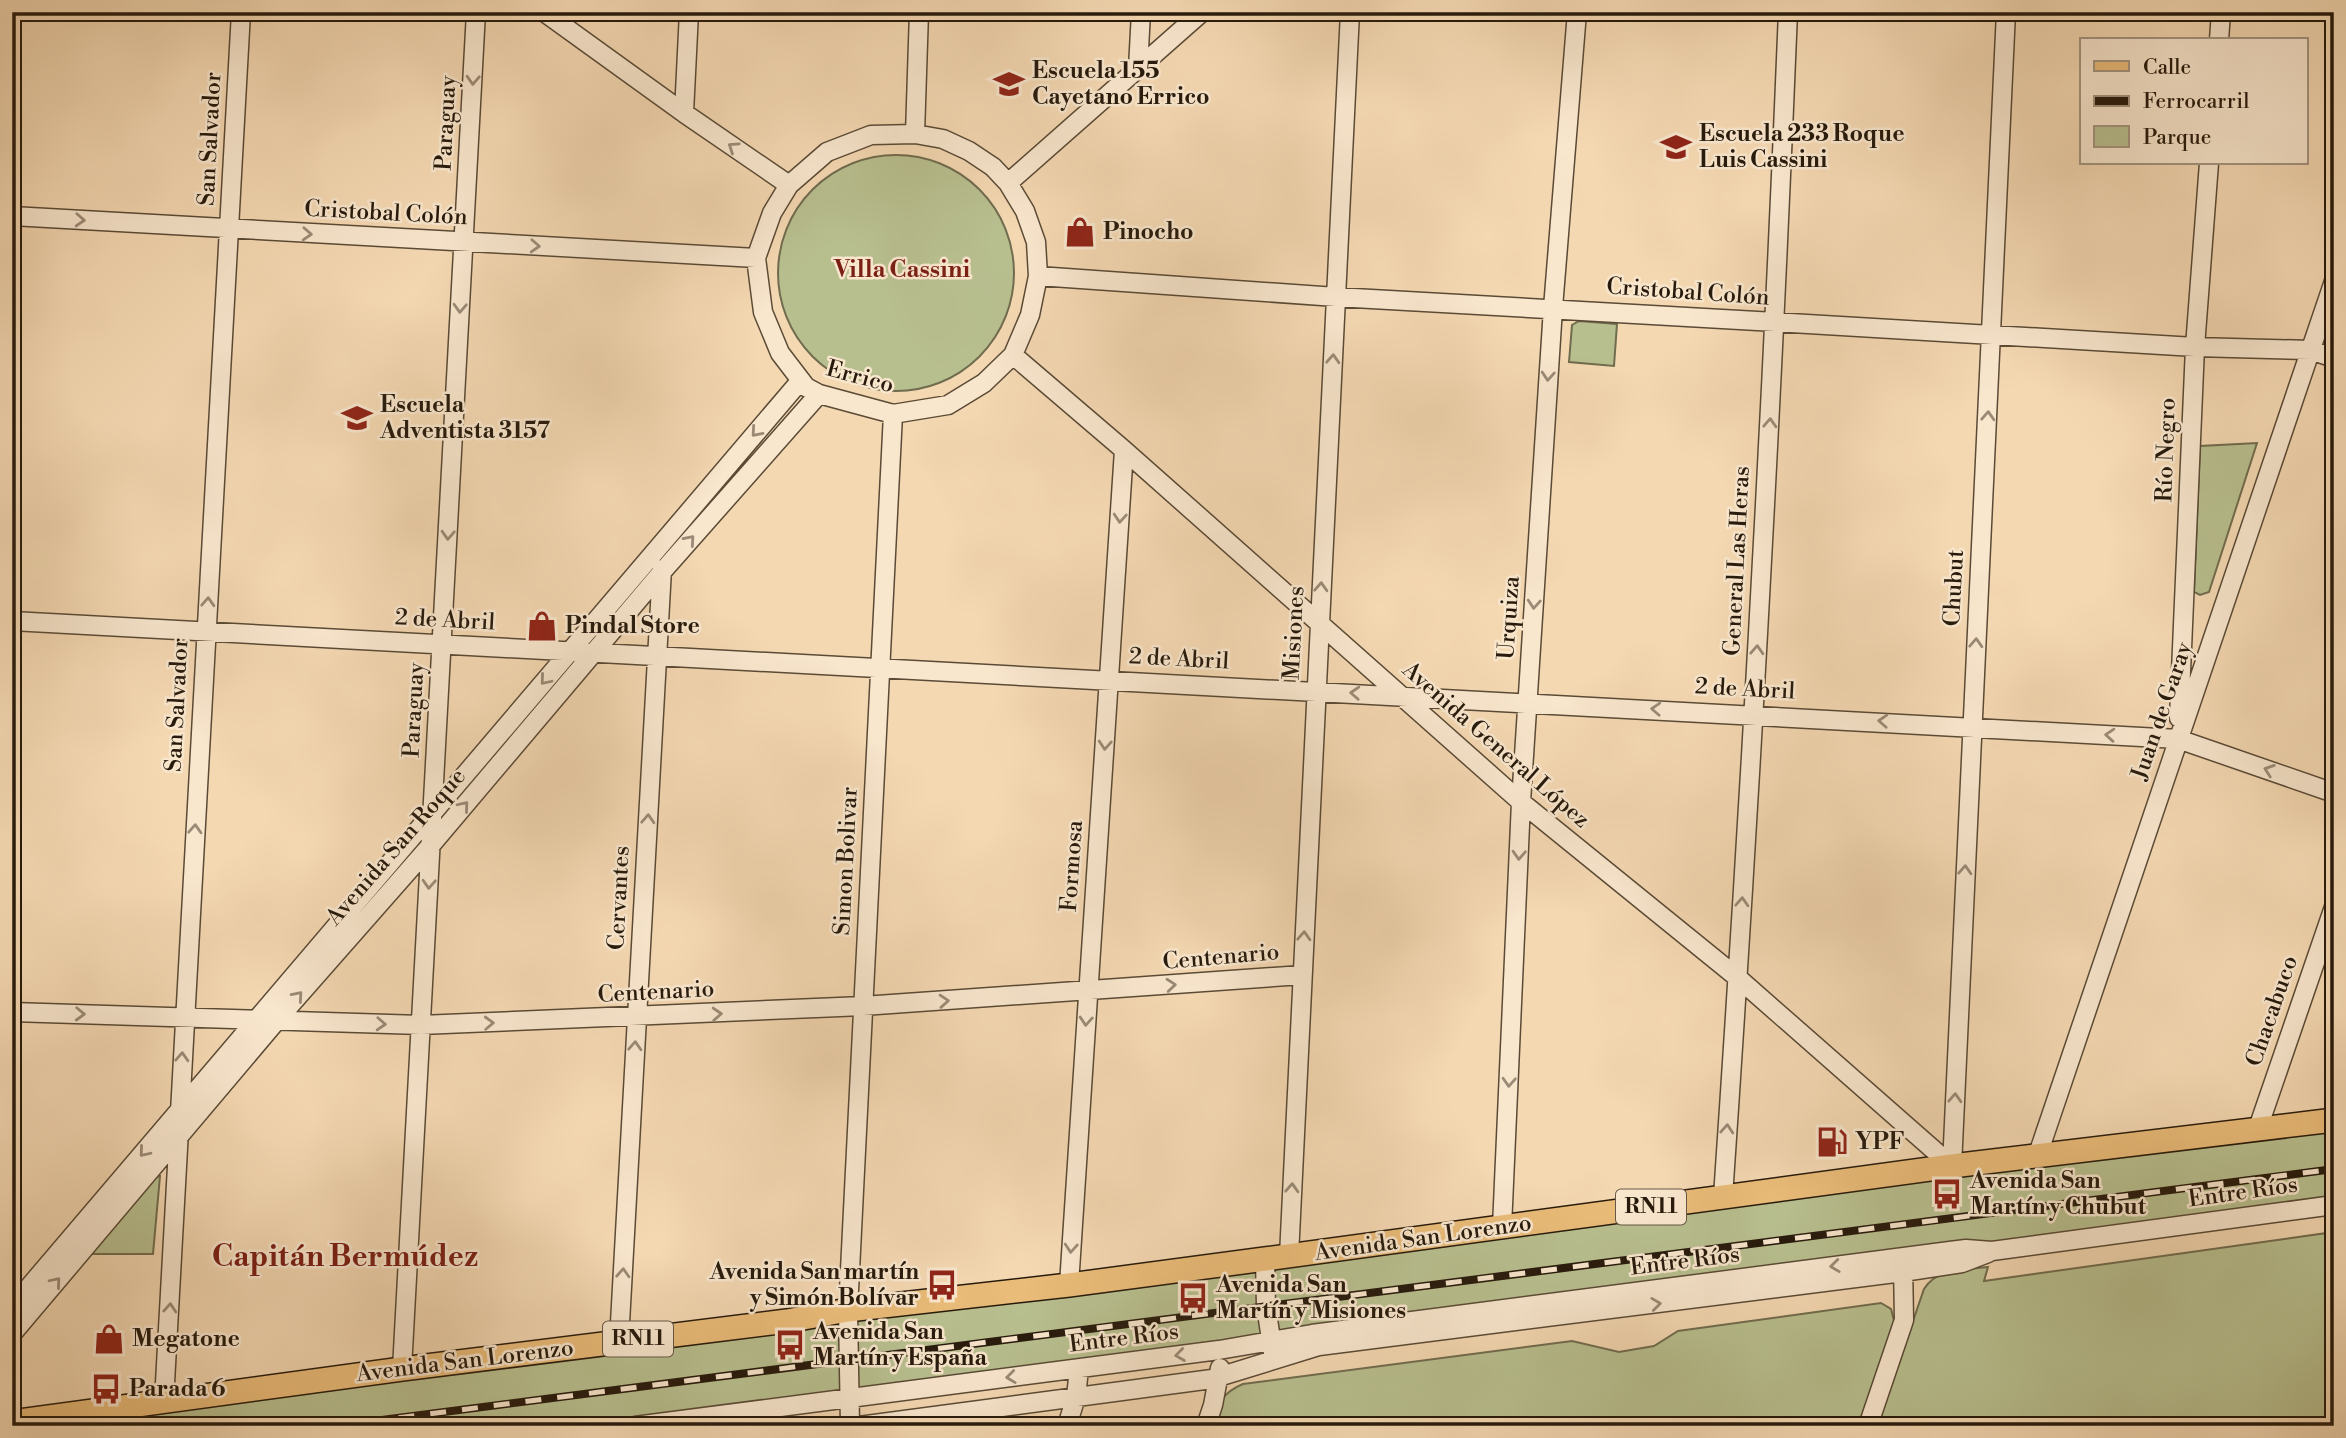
<svg xmlns="http://www.w3.org/2000/svg" width="2346" height="1438" viewBox="0 0 2346 1438" font-family="'Libre Bodoni',serif">
  <rect width="100%" height="100%" fill="#f4d8b2"/>
  <filter id="stains"><feTurbulence type="fractalNoise" baseFrequency=".00286" numOctaves="4"/><feColorMatrix values="0 0 0 0 .2 0 0 0 0 .09 0 0 0 0 .02 0 0 0 .5 -.17"/></filter>
  <radialGradient id="worn" r=".72"><stop offset=".6" stop-color="#630" stop-opacity="0"/><stop offset="1" stop-color="#630" stop-opacity=".3"/></radialGradient>
  <!-- green -->
  <path fill="#b8bf8f" stroke="#706c4e" stroke-width="2" d="M778 273a118 118 0 1 1 236 0a118 118 0 1 1-236 0Z
    M 1579,321 L 1617,324 L 1614,366 L 1569,362 L 1572,325 Z
    M 2257,443 L 2209,592 L 2200,595 L 2194,592 L 2200,446 Z
    M 2334,1120 L 2334,1205 L 635,1426 L 12,1426 Z
    M 160,1176 L 153,1254 L 87,1254 L 150,1178 Z
    M 2334,1232 L 2334,1426 L 1877,1426 L 1924,1289 C 1938,1267 1964,1270 1988,1267 L 1984,1281 Z
    M 1881,1303 L 1891,1309 L 1895,1324 L 1860,1426 L 1210,1426 C 1217,1405 1221,1393 1243,1384 L 1572,1341 L 1619,1352 L 1654,1346 L 1678,1331 Z"/>
  <g fill="none" stroke-linecap="round" stroke-linejoin="round">
    <!-- minor casing -->
    <g stroke="#5a4a36" stroke-width="21">
      <path id="minor" d="M 544,12 L 684,113 L 789,185
        M 2219,40 L 2221,12
        M 1138,68 L 1141,12
        M 684,113 L 689,12
        M 915,134 L 943,139 L 969,151 L 993,167 L 1008,183 L 1025,211 L 1036,242 L 1038,276 L 1030,315 L 1013,355 L 984,383 L 948,405 L 893,414 L 819,394 L 806,387 L 780,353 L 763,312 L 756,258 L 772,213 L 789,185 L 827,152 L 871,135 Z
        M 915,134 L 919,12
        M 1008,183 L 1202,12
        M 12,216 L 756,258
        M 1038,276 L 1336,297 L 1775,322 L 2195,347 L 2310,350 L 2334,358
        M 1013,355 L 1124,450 L 1521,802 L 1738,978 L 1952,1166
        M 12,621 L 2178,739 L 2334,793
        M 2179,718 L 2195,347 L 2209,163
        M 12,1012 L 421,1025 L 863,1006 L 1302,975
        M 2257,1131 L 2334,907
        M 2037,1157 L 2334,281
        M 1952,1166 L 2006,12
        M 1723,1197 C 1750,802 1772,407 1788,12
        M 1502,1227 L 1521,802 L 1553,308 L 1577,12
        M 1289,1256 L 1350,12
        M 1265,1259 L 1266,1306 L 1273,1353
        M 1069,1285 L 1124,450
        M 12,1307 L 801,380
        M 12,1334 L 278,1019 L 431,845 L 661,573 L 819,394
        M 619,1341 L 662,569
        M 402,1369 L 476,12
        M 164,1401 L 241,12
        M 635,1426 L 1219,1350 L 1312,1334 L 1950,1251 L 1966,1249 L 1992,1251 L 2334,1205
        M 850,1426 L 848,1310 L 893,414
        M 859,1426 L 1212,1379 L 1319,1346 L 1903,1272 L 1962,1263 L 1988,1253
        M 1067,1426 L 1076,1397 L 1079,1369
        M 1206,1426 L 1213,1405 L 1220,1368
        M 1868,1426 L 1904,1320 L 1903,1264"/>
    </g>
    <!-- major casing -->
    <g stroke="#271a0c" stroke-width="26">
      <path id="major" d="M 12,1422 L 402,1369 L 787,1321 L 848,1310 L 1069,1285 L 1265,1259 L 1952,1166 L 2334,1120"/>
    </g>
    <!-- minor -->
    <use href="#minor" stroke="#f8e6cd" stroke-width="18"/>
    <!-- major -->
    <use href="#major" stroke="#eabc79" stroke-width="23"/>
    <!-- rail casing -->
    <g stroke="#271a0c" stroke-width="8">
      <path id="rail" d="M 335,1426 L 2334,1169"/>
    </g>
    <!-- rail -->
    <use href="#rail" stroke="#f8e6cd" stroke-width="5" stroke-dasharray="16" stroke-linecap="butt"/>
  </g>
  <!-- one-way arrows -->
  <defs><path id="oneway-chevron" d="M-2-3.5L2.5 0L-2 3.5" fill="none" stroke-width="1.6" stroke-linecap="round" stroke-linejoin="round" transform="scale(1.75)"/></defs>
  <g stroke="#9a8a76">
    <use href="#oneway-chevron" transform="translate(473 80) rotate(93)"/>
    <use href="#oneway-chevron" transform="translate(733 147) rotate(-146)"/>
    <use href="#oneway-chevron" transform="translate(80 220) rotate(3)"/>
    <use href="#oneway-chevron" transform="translate(307 234) rotate(3)"/>
    <use href="#oneway-chevron" transform="translate(535 246) rotate(3)"/>
    <use href="#oneway-chevron" transform="translate(460 308) rotate(93)"/>
    <use href="#oneway-chevron" transform="translate(1333 359) rotate(-87)"/>
    <use href="#oneway-chevron" transform="translate(1548 376) rotate(94)"/>
    <use href="#oneway-chevron" transform="translate(1988 416) rotate(-87)"/>
    <use href="#oneway-chevron" transform="translate(1770 423) rotate(-87)"/>
    <use href="#oneway-chevron" transform="translate(756 432) rotate(131)"/>
    <use href="#oneway-chevron" transform="translate(1120 518) rotate(94)"/>
    <use href="#oneway-chevron" transform="translate(448 535) rotate(93)"/>
    <use href="#oneway-chevron" transform="translate(690 540) rotate(-49)"/>
    <use href="#oneway-chevron" transform="translate(1321 587) rotate(-87)"/>
    <use href="#oneway-chevron" transform="translate(208 602) rotate(-87)"/>
    <use href="#oneway-chevron" transform="translate(1534 604) rotate(94)"/>
    <use href="#oneway-chevron" transform="translate(1976 643) rotate(-87)"/>
    <use href="#oneway-chevron" transform="translate(1757 650) rotate(-87)"/>
    <use href="#oneway-chevron" transform="translate(545 680) rotate(130)"/>
    <use href="#oneway-chevron" transform="translate(1355 693) rotate(-177)"/>
    <use href="#oneway-chevron" transform="translate(1656 709) rotate(-177)"/>
    <use href="#oneway-chevron" transform="translate(1883 721) rotate(-177)"/>
    <use href="#oneway-chevron" transform="translate(2110 735) rotate(-176)"/>
    <use href="#oneway-chevron" transform="translate(1105 745) rotate(94)"/>
    <use href="#oneway-chevron" transform="translate(2269 770) rotate(-161)"/>
    <use href="#oneway-chevron" transform="translate(464 806) rotate(-50)"/>
    <use href="#oneway-chevron" transform="translate(648 819) rotate(-87)"/>
    <use href="#oneway-chevron" transform="translate(195 829) rotate(-87)"/>
    <use href="#oneway-chevron" transform="translate(1519 855) rotate(93)"/>
    <use href="#oneway-chevron" transform="translate(1965 870) rotate(-87)"/>
    <use href="#oneway-chevron" transform="translate(429 884) rotate(93)"/>
    <use href="#oneway-chevron" transform="translate(1742 902) rotate(-87)"/>
    <use href="#oneway-chevron" transform="translate(1304 936) rotate(-87)"/>
    <use href="#oneway-chevron" transform="translate(1171 985) rotate(-5)"/>
    <use href="#oneway-chevron" transform="translate(298 996) rotate(-49)"/>
    <use href="#oneway-chevron" transform="translate(944 1001) rotate(-4)"/>
    <use href="#oneway-chevron" transform="translate(80 1014) rotate(2)"/>
    <use href="#oneway-chevron" transform="translate(717 1014) rotate(-3)"/>
    <use href="#oneway-chevron" transform="translate(1086 1021) rotate(94)"/>
    <use href="#oneway-chevron" transform="translate(489 1023) rotate(-2)"/>
    <use href="#oneway-chevron" transform="translate(381 1024) rotate(3)"/>
    <use href="#oneway-chevron" transform="translate(635 1046) rotate(-87)"/>
    <use href="#oneway-chevron" transform="translate(182 1057) rotate(-87)"/>
    <use href="#oneway-chevron" transform="translate(1509 1082) rotate(93)"/>
    <use href="#oneway-chevron" transform="translate(1955 1098) rotate(-87)"/>
    <use href="#oneway-chevron" transform="translate(1727 1129) rotate(-86)"/>
    <use href="#oneway-chevron" transform="translate(144 1152) rotate(130)"/>
    <use href="#oneway-chevron" transform="translate(1292 1188) rotate(-87)"/>
    <use href="#oneway-chevron" transform="translate(1071 1248) rotate(94)"/>
    <use href="#oneway-chevron" transform="translate(1835 1266) rotate(173)"/>
    <use href="#oneway-chevron" transform="translate(623 1273) rotate(-87)"/>
    <use href="#oneway-chevron" transform="translate(56 1282) rotate(-50)"/>
    <use href="#oneway-chevron" transform="translate(1656 1304) rotate(-7)"/>
    <use href="#oneway-chevron" transform="translate(170 1308) rotate(-86)"/>
    <use href="#oneway-chevron" transform="translate(1180 1355) rotate(172)"/>
    <use href="#oneway-chevron" transform="translate(1011 1377) rotate(173)"/>
  </g>
  <!-- icons -->
  <defs>
    <g id="school-bare" transform="scale(2.415)"><path d="M0-5L7-2L0 1L-7-2ZM-4 1L0 2.5L4 1V4Q0 6-4 4Z" fill="#8f2418" stroke="#f8e6cd" stroke-width="2.5" paint-order="stroke"/></g>
    <g id="shop-bare" transform="scale(2.415)"><path d="M-5-2.5h2.3a2.7 3.5 0 0 1 5.4 0H5L5.5 6h-11ZM-1.5-2.5h3a1.5 2.3 0 0 0-3 0Z" fill="#8f2418" stroke="#f8e6cd" stroke-width="2.5" paint-order="stroke"/></g>
    <g id="fuel-bare" transform="scale(2.415)"><path d="M-5.5-6h7V0h2V4h1.3V-2.5L3-4.5l.8-.8L6-3V5H2.5V1h-1V6h-7ZM-4.2-4.7v3.2H.2V-4.7Z" fill="#8f2418" stroke="#f8e6cd" stroke-width="2.5" paint-order="stroke"/></g>
    <g id="bus-bare" transform="scale(2.415)"><path d="M-5-6H5V4H4V6H2V4H-2V6H-4V4H-5ZM-3.5-4V0h7V-4ZM-3.5 1.2v1.5H-2V1.2ZM2 1.2v1.5H3.5V1.2Z" fill="#8f2418" stroke="#f8e6cd" stroke-width="2.5" paint-order="stroke"/></g>
  </defs>
  <g fill-rule="evenodd">
    <use href="#school-bare" x="1009" y="84"/>
    <use href="#school-bare" x="1676" y="147"/>
    <use href="#shop-bare" x="1080" y="232"/>
    <use href="#school-bare" x="357" y="418"/>
    <use href="#shop-bare" x="542" y="626"/>
    <use href="#fuel-bare" x="1832" y="1142"/>
    <use href="#bus-bare" x="1947" y="1194"/>
    <use href="#bus-bare" x="942" y="1285"/>
    <use href="#bus-bare" x="1193" y="1298"/>
    <use href="#shop-bare" x="109" y="1339"/>
    <use href="#bus-bare" x="790" y="1345"/>
    <use href="#bus-bare" x="106" y="1389"/>
  </g>
  <g text-anchor="middle" dominant-baseline="central" stroke-width="5" stroke-linejoin="round" paint-order="stroke">
    <!-- shield labels -->
    <g fill="#f8e6cd" stroke="#665746" stroke-width="2">
      <rect x="1616" y="1189.5" width="70" height="35" rx="5"/>
      <rect x="603" y="1321.5" width="70" height="35" rx="5"/>
    </g>
    <g font-size="21" font-weight="bold" fill="#271a0c">
      <text x="1651" y="1207">RN11</text>
      <text x="638" y="1339">RN11</text>
    </g>
    <!-- poi labels -->
    <g font-size="23" font-weight="bold" fill="#271a0c" stroke="#f8e6cd" text-anchor="start">
      <text x="1032" y="71">Escuela 155<tspan x="1032" dy="26">Cayetano Errico</tspan></text>
      <text x="1699" y="134">Escuela 233 Roque<tspan x="1699" dy="26">Luis Cassini</tspan></text>
      <text x="1103" y="232">Pinocho</text>
      <text x="380" y="405">Escuela<tspan x="380" dy="26">Adventista 3157</tspan></text>
      <text x="565" y="626">Pindal Store</text>
      <text x="1855" y="1142">YPF</text>
      <text x="1970" y="1181">Avenida San<tspan x="1970" dy="26">Martín y Chubut</tspan></text>
      <text x="919" y="1272" text-anchor="end">Avenida San martín<tspan x="919" dy="26">y Simón Bolívar</tspan></text>
      <text x="1216" y="1285">Avenida San<tspan x="1216" dy="26">Martín y Misiones</tspan></text>
      <text x="813" y="1332">Avenida San<tspan x="813" dy="26">Martín y España</tspan></text>
      <text x="132" y="1339">Megatone</text>
      <text x="129" y="1389">Parada 6</text>
    </g>
    <!-- street labels -->
    <g font-size="23" fill="#271a0c" stroke="#f8e6cd">
      <text transform="translate(446 123) rotate(-87)">Paraguay</text>
      <text transform="translate(210 139) rotate(-87)">San Salvador</text>
      <text transform="translate(386 213) rotate(3)">Cristobal Colón</text>
      <text transform="translate(1688 292) rotate(4)">Cristobal Colón</text>
      <text transform="translate(860 377) rotate(15)">Errico</text>
      <text transform="translate(2166 450) rotate(-88)">Río Negro</text>
      <text transform="translate(1737 561) rotate(-87)">General Las Heras</text>
      <text transform="translate(1954 588) rotate(-87)">Chubut</text>
      <text transform="translate(1509 618) rotate(-86)">Urquiza</text>
      <text transform="translate(445 620) rotate(3)">2 de Abril</text>
      <text transform="translate(1294 633) rotate(-87)">Misiones</text>
      <text transform="translate(1179 659) rotate(3)">2 de Abril</text>
      <text transform="translate(1745 689) rotate(3)">2 de Abril</text>
      <text transform="translate(177 705) rotate(-87)">San Salvador</text>
      <text transform="translate(414 710) rotate(-87)">Paraguay</text>
      <text transform="translate(2162 711) rotate(-71)">Juan de Garay</text>
      <text transform="translate(1496 745) rotate(41)">Avenida General López</text>
      <text transform="translate(396 847) rotate(-49)">Avenida San Roque</text>
      <text transform="translate(846 861) rotate(-87)">Simon Bolivar</text>
      <text transform="translate(1072 866) rotate(-86)">Formosa</text>
      <text transform="translate(619 898) rotate(-87)">Cervantes</text>
      <text transform="translate(1221 957) rotate(-5)">Centenario</text>
      <text transform="translate(656 992) rotate(-3)">Centenario</text>
      <text transform="translate(2272 1011) rotate(-71)">Chacabuco</text>
      <text transform="translate(2243 1192) rotate(-8)">Entre Ríos</text>
      <text transform="translate(1423 1238) rotate(-8)">Avenida San Lorenzo</text>
      <text transform="translate(1685 1261) rotate(-7)">Entre Ríos</text>
      <text transform="translate(1124 1338) rotate(-7)">Entre Ríos</text>
      <text transform="translate(465 1361) rotate(-7)">Avenida San Lorenzo</text>
    </g>
    <!-- neighbourhood labels -->
    <g font-size="24" font-weight="bold" fill="#7a1f14" stroke="#f8e6cd">
      <text x="902" y="270">Villa Cassini</text>
    </g>
    <!-- district labels -->
    <g font-size="30" font-weight="bold" fill="#7a1f14" stroke="#f8e6cd">
      <text x="345" y="1257">Capitán Bermúdez</text>
    </g>
  </g>
  <!-- margin -->
  <rect width="2346" height="1438" fill="none" stroke="#f4d8b2" stroke-width="42"/>
  <rect x="14" y="14" width="2318" height="1410" fill="none" stroke="#271a0c" stroke-width="3.5"/>
  <rect x="21" y="21" width="2304" height="1396" fill="none" stroke="#271a0c" stroke-width="2"/>
  <!-- legend -->
  <rect x="2080" y="38" width="228" height="126" fill="#f8e6cd" stroke="#a49480" stroke-width="2"/>
  <rect x="2094" y="61" width="35" height="10" fill="#eabc79" stroke="#a49480" stroke-width="2"/>
  <text x="2143" y="74" font-size="21" fill="#271a0c">Calle</text>
  <rect x="2094" y="96" width="35" height="10" fill="#271a0c" stroke="#a49480" stroke-width="2"/>
  <text x="2143" y="108" font-size="21" fill="#271a0c">Ferrocarril</text>
  <rect x="2094" y="126" width="35" height="21" fill="#b8bf8f" stroke="#a49480" stroke-width="2"/>
  <text x="2143" y="144" font-size="21" fill="#271a0c">Parque</text>
  <rect width="100%" height="100%" filter="url(#stains)"/>
  <rect width="100%" height="100%" fill="url(#worn)"/>
</svg>
